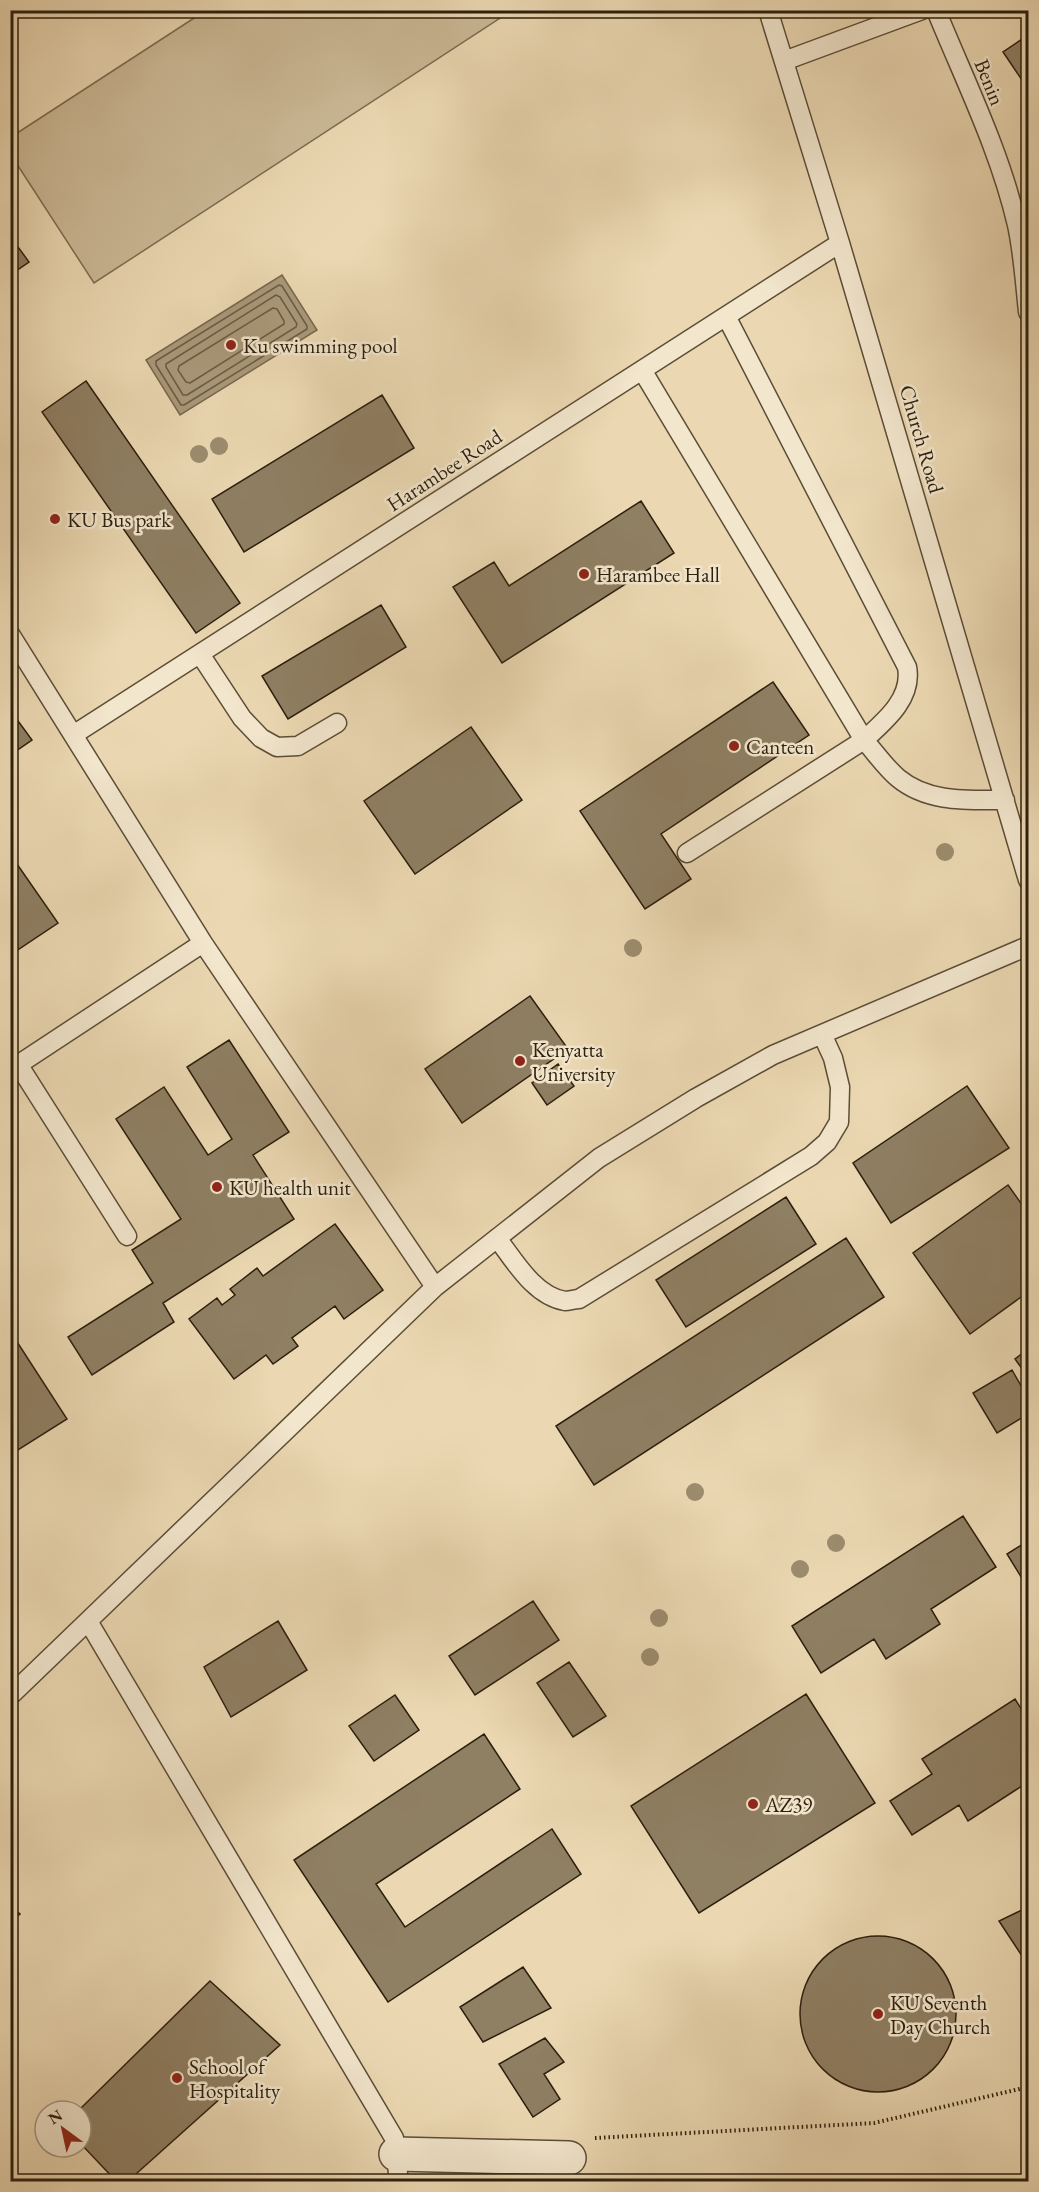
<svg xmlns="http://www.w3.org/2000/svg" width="1039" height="2192" viewBox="0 0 1039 2192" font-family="'EB Garamond',serif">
  <rect width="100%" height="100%" fill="#ebd8b2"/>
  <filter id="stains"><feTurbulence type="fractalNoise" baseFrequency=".00333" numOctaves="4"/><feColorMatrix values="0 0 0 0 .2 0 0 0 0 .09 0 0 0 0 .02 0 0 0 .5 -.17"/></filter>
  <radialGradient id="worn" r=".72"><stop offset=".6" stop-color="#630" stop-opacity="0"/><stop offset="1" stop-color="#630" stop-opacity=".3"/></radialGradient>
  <!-- green -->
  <path fill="#cbb996" stroke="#7c6c52" stroke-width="1.5" d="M 205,11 L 205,10 L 511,11 L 94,283 L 11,155 L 11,137 Z"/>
  <!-- water -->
  <path fill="#aa997a" stroke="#78684e" stroke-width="1.5" d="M 282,275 L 317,330 L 180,415 L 146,360 Z"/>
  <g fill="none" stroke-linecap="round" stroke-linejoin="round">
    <!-- shore -->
    <path stroke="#6b5c44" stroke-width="1.5" d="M 279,285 L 282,286 L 307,326 L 307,329 L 184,405 L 181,405 L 156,365 L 156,361 Z
      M 276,295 L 280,297 L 297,324 L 296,327 L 187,395 L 183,395 L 166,367 L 166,364 Z
      M 273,308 L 277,309 L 284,321 L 284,324 L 190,383 L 186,382 L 178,370 L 179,366 Z"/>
  </g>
  <!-- building -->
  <path fill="#8f7f63" stroke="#2c1f0d" stroke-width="1.5" d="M 1028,35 L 1028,89 L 1003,52 Z
    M 10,236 L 29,262 L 10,275 Z
    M 86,381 L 240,603 L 196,633 L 42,412 Z
    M 382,395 L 414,448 L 244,552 L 212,499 Z
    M 641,501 L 674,553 L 502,663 L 453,587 L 494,562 L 509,586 Z
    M 381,605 L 406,647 L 288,719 L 262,676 Z
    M 773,682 L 809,735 L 661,834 L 691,879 L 645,909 L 580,811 Z
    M 10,710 L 32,740 L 10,755 Z
    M 471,727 L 522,800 L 415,874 L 364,801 Z
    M 10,854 L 58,923 L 10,955 Z
    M 530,996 L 568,1049 L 462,1123 L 425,1069 Z
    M 229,1040 L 289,1132 L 253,1155 L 294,1219 L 163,1303 L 174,1322 L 92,1375 L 68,1337 L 153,1283 L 132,1250 L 181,1219 L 116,1119 L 164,1087 L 208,1155 L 232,1139 L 187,1067 Z
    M 558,1064 L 574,1086 L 547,1105 L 532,1083 Z
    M 967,1086 L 1009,1148 L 891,1223 L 853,1163 Z
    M 1008,1185 L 1028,1213 L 1028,1292 L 970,1334 L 913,1253 Z
    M 786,1197 L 816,1244 L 686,1327 L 656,1280 Z
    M 335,1224 L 383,1290 L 344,1319 L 335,1306 L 292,1338 L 298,1346 L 273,1364 L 266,1355 L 234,1379 L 189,1319 L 217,1298 L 222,1305 L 235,1295 L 230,1289 L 257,1268 L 263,1276 Z
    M 846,1238 L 884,1297 L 594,1485 L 556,1426 Z
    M 10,1331 L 67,1419 L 10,1455 Z
    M 1028,1349 L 1028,1377 L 1015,1359 Z
    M 1012,1370 L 1028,1398 L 1028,1414 L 997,1433 L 973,1393 Z
    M 963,1516 L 996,1567 L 931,1609 L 940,1624 L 886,1659 L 874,1639 L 821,1673 L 792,1626 Z
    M 1028,1541 L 1028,1588 L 1007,1554 Z
    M 533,1601 L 559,1640 L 475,1695 L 449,1656 Z
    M 278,1621 L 307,1670 L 231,1717 L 204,1667 Z
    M 569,1662 L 606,1716 L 573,1737 L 537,1683 Z
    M 806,1694 L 875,1803 L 699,1913 L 631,1806 Z
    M 395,1695 L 419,1730 L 374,1761 L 349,1726 Z
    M 1015,1699 L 1025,1715 L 1028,1713 L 1028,1782 L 968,1821 L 959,1805 L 912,1835 L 890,1801 L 932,1774 L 922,1759 Z
    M 484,1734 L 520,1789 L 376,1884 L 405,1927 L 552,1829 L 581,1874 L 388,2002 L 294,1860 Z
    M 10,1905 L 20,1914 L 10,1923 Z
    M 1028,1907 L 1028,1965 L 999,1921 Z
    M800 2014a78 78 0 1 1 156 0a78 78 0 1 1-156 0Z
    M 523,1967 L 551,2008 L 483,2042 L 460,2007 Z
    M 210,1981 L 280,2045 L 127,2182 L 117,2182 L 81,2144 L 81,2111 L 78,2111 Z
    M 545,2038 L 564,2062 L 544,2074 L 560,2099 L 533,2117 L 499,2064 Z"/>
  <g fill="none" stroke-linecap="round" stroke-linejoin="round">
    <!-- lane casing -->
    <g stroke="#5c4d36" stroke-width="21">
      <path id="lane" d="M 768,10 L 840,243 L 1028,880
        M 936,10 C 965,81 1000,151 1017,225 C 1023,253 1025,283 1028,312
        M 784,61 L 922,10
        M 642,370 L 864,740 C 875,752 885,767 898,778 C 928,803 968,800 1005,800
        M 10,634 L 203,943 L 435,1287
        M 200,654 L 242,718 L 261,738 L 277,747 L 298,746 L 337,723
        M 73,735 L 840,243
        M 687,853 L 864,740 C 885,721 913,698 907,667 L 726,316
        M 18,1064 L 127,1236
        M 10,1070 L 203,943
        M 497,1238 C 514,1260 534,1296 565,1301 C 569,1301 575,1299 579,1299 L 811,1156 L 827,1142 L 839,1122 L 840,1087 L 833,1058 L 822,1034
        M 88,1621 L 394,2138 L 399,2182
        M 10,1696 L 435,1287 L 599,1158 L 696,1098 L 773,1055 L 1028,946"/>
    </g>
    <!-- street casing -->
    <g stroke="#5c4d36" stroke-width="36">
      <path id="street" d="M 396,2154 L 569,2158"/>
    </g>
    <!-- path -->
    <path stroke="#2c1f0d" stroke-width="4" stroke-dasharray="1.5 3" stroke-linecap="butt" d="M 595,2138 L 874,2123 L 1028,2087"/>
    <!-- lane -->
    <use href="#lane" stroke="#f2e6cd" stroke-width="18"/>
    <!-- street -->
    <use href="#street" stroke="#f2e6cd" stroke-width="33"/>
  </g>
  <!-- trees -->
  <g fill="#9c8c6e">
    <circle cx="219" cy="446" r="9"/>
    <circle cx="199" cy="454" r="9"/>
    <circle cx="945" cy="852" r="9"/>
    <circle cx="633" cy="948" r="9"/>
    <circle cx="695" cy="1492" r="9"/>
    <circle cx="836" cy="1543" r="9"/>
    <circle cx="800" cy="1569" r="9"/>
    <circle cx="659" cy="1618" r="9"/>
    <circle cx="650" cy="1657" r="9"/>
  </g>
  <!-- markers -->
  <g fill="#8f2418" stroke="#f2e6cd" stroke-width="2">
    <circle cx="231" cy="345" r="6"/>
    <circle cx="55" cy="519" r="6"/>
    <circle cx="584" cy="574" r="6"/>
    <circle cx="734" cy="746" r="6"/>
    <circle cx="520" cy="1061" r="6"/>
    <circle cx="217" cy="1187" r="6"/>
    <circle cx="753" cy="1804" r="6"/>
    <circle cx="878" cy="2014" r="6"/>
    <circle cx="177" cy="2078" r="6"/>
  </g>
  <g text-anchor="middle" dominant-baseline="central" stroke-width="5" stroke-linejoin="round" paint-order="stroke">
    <!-- street labels -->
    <g font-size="21" fill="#2c1f0d" stroke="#f2e6cd">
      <text transform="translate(990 82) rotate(68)">Benin</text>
      <text transform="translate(922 439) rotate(74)">Church Road</text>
      <text transform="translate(444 470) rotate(-33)">Harambee Road</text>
    </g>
    <!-- poi labels -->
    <g font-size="21" fill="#2c1f0d" stroke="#f2e6cd" text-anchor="start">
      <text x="243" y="345">Ku swimming pool</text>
      <text x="67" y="519">KU Bus park</text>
      <text x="596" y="574">Harambee Hall</text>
      <text x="746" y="746">Canteen</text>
      <text x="532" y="1049">Kenyatta<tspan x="532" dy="24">University</tspan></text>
      <text x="229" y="1187">KU health unit</text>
      <text x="765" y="1804">AZ39</text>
      <text x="890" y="2002">KU Seventh<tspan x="890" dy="24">Day Church</tspan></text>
      <text x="189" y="2066">School of<tspan x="189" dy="24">Hospitality</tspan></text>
    </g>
  </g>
  <!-- margin -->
  <rect width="1039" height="2192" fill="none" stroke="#ebd8b2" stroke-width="36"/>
  <rect x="12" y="12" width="1015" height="2168" fill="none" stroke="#2c1f0d" stroke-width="3"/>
  <rect x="18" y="18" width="1003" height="2156" fill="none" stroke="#2c1f0d" stroke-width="1.5"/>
  <!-- north arrow -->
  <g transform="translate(63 2129) rotate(327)"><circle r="28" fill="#f2e6cd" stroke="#a39680" stroke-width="1.5"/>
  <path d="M0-4.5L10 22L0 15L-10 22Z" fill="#8f2418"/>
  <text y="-9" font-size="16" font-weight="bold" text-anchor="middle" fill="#2c1f0d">N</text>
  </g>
  <rect width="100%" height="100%" filter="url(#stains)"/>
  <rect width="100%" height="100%" fill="url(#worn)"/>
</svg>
